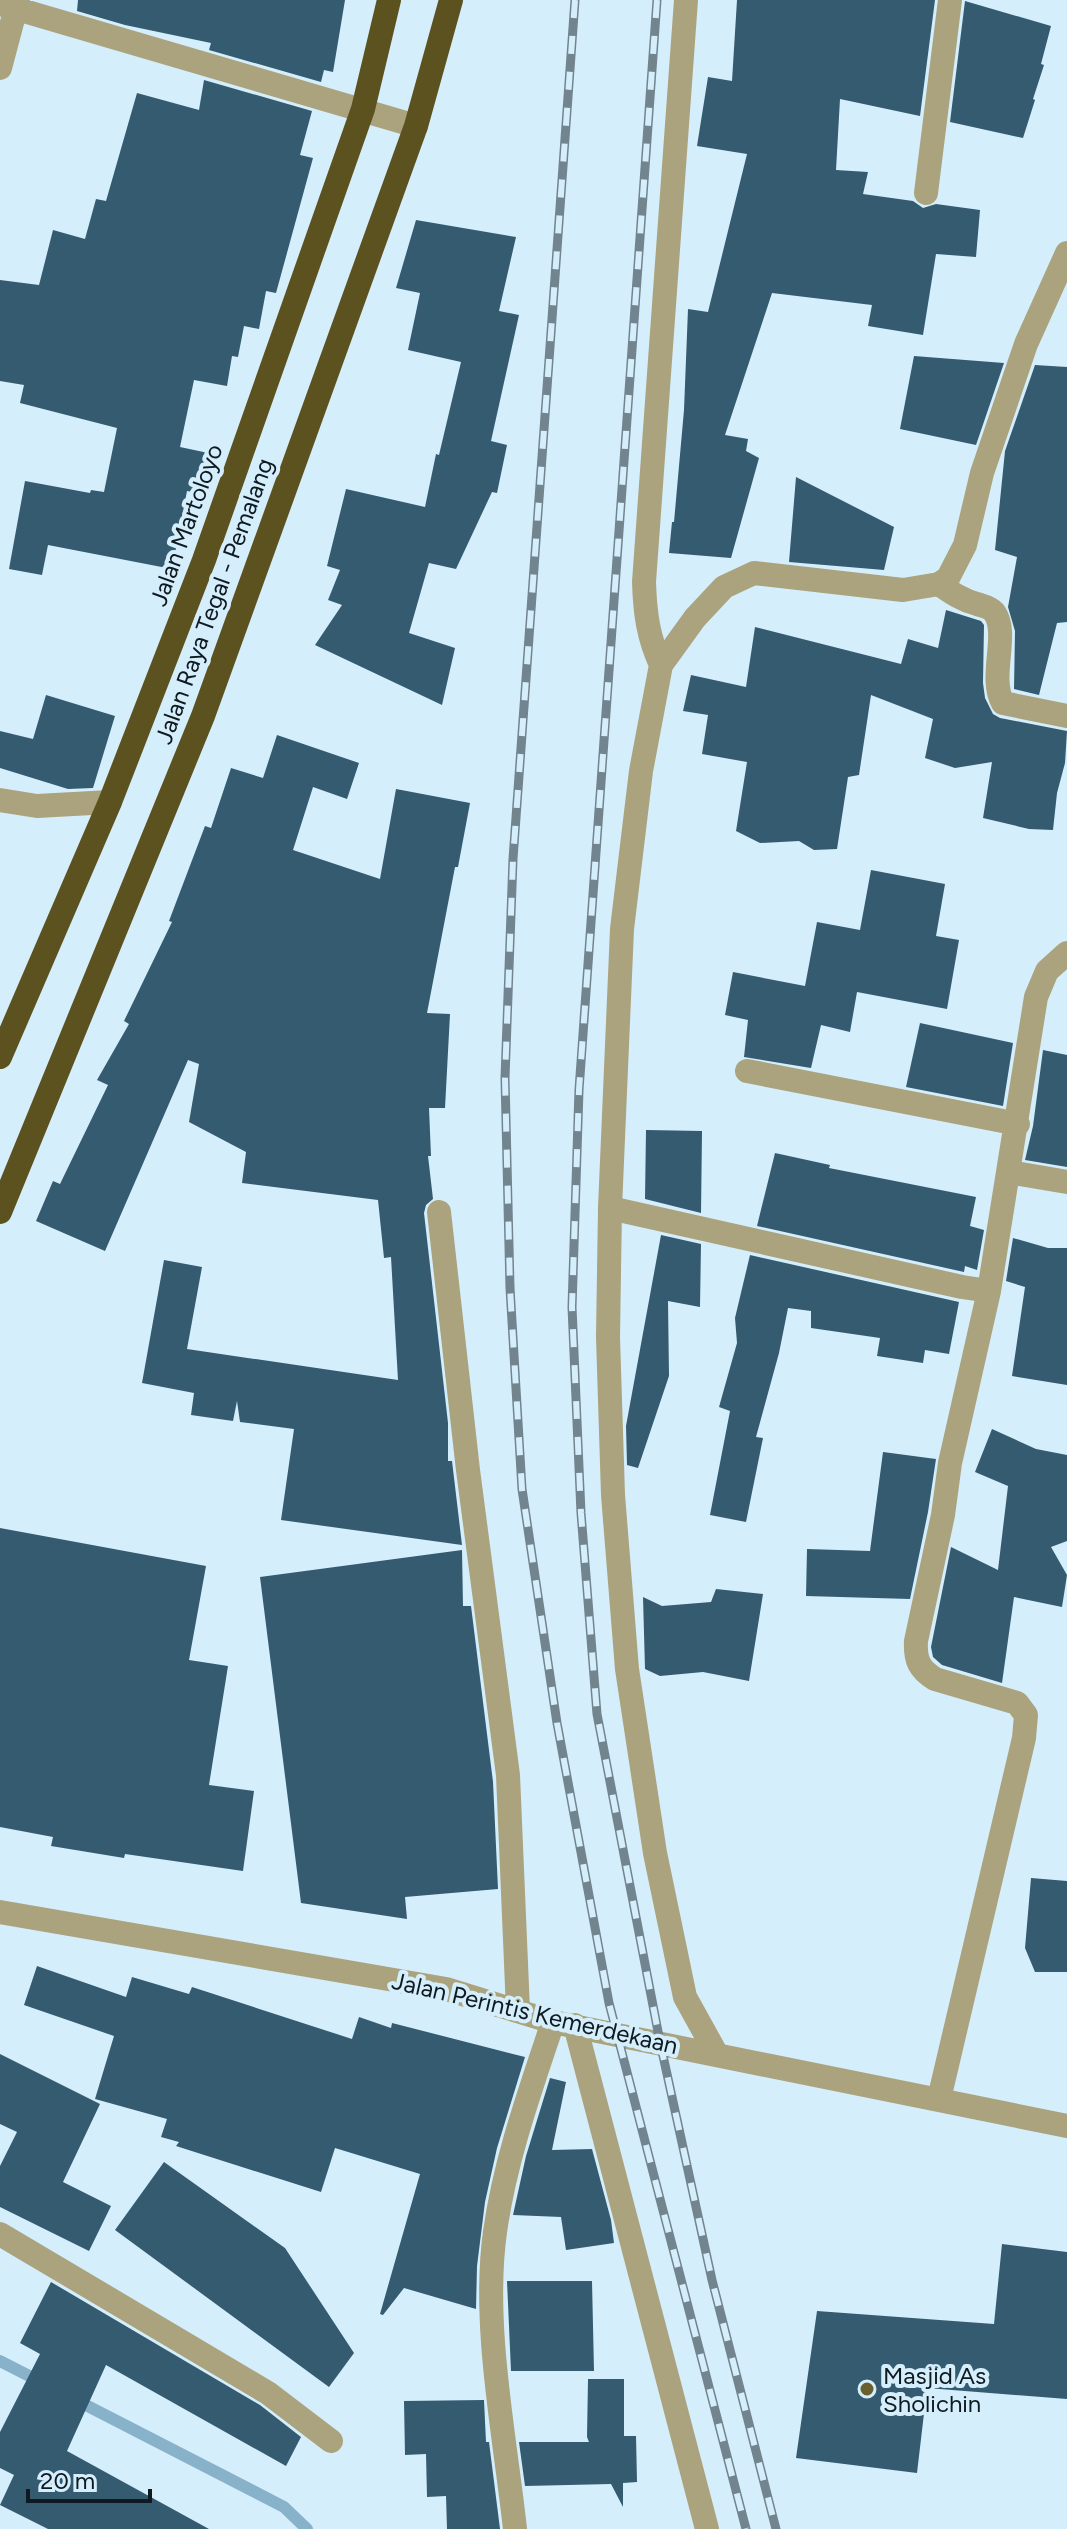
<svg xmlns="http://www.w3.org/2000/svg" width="1067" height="2529" viewBox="0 0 1067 2529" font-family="Figtree,sans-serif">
  <rect width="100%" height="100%" fill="#d5eefc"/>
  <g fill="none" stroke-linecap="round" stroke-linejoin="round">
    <!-- stream -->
    <path stroke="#88b2c9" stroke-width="12" d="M 0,2361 L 43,2383
      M 74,2399 L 284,2507 L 307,2529"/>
  </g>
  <!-- building -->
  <path fill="#345b70" d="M 78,0 L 345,0 L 333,72 L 324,70 L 321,82 L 209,50 L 211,43 L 125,25 L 77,11 Z
    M 737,0 L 935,0 L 920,116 L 840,99 L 836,170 L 868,172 L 863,194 L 913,201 L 923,208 L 936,204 L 980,210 L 976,257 L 936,254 L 923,335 L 868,326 L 872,305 L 772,293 L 725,435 L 748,439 L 746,451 L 759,458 L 731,558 L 669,553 L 672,522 L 674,522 L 684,410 L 688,309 L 708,312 L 747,154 L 697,146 L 708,77 L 732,81 Z
    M 965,1 L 1051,26 L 1041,64 L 1044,65 L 1033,99 L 1035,100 L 1023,138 L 950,122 Z
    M 204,80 L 312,111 L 300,155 L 313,158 L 276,293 L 266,291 L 259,329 L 244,326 L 238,357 L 232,356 L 227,386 L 194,380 L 180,447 L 213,454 L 204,494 L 187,491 L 172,569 L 48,545 L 42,575 L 9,569 L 25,481 L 90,493 L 91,490 L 104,492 L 117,428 L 20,403 L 24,385 L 0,381 L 0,280 L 39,285 L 53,230 L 85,239 L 96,199 L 106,201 L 137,93 L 199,110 Z
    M 416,220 L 516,237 L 499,311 L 519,315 L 491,441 L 507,445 L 497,493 L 492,492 L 456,569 L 429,563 L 409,633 L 455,648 L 442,705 L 315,645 L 342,605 L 328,600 L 340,570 L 327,566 L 346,489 L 425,507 L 436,454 L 439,455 L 461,362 L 408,350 L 420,293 L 396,288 Z
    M 914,356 L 1004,363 L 976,445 L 900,429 Z
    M 1035,365 L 1067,367 L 1067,622 L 1057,623 L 1039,695 L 1014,689 L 1015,631 L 1008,607 L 1017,557 L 995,550 L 1005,451 Z
    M 796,477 L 894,527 L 884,570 L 789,562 Z
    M 946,610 L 981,621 L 984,625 L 983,683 L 985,698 L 993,714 L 1000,718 L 1067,731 L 1065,763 L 1057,793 L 1053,830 L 1029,829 L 983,818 L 992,762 L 955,768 L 925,758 L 933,719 L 871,695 L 859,775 L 848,777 L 837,849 L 814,850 L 799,841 L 760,843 L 736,831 L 747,762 L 702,754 L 708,715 L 683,711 L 691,675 L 746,687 L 755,627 L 901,664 L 908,639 L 938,648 Z
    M 46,695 L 115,716 L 93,788 L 68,789 L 0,768 L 0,731 L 33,739 Z
    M 277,735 L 359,763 L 347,799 L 313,787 L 293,850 L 380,879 L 396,789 L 470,803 L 458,867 L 455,867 L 427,1013 L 450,1014 L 445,1108 L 429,1108 L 431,1156 L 428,1156 L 433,1199 L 426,1205 L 424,1213 L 448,1423 L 448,1461 L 452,1461 L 462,1545 L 281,1520 L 294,1429 L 240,1422 L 237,1401 L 233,1421 L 191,1415 L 194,1393 L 142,1383 L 164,1260 L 202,1267 L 187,1349 L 398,1380 L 391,1257 L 384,1258 L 378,1200 L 242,1183 L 246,1152 L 189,1122 L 199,1064 L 188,1060 L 105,1251 L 36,1221 L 53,1181 L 60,1184 L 108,1085 L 97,1080 L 129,1024 L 124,1021 L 172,922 L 169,921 L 205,826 L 211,828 L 231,768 L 263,778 Z
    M 871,870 L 945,884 L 936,936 L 959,940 L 947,1009 L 857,992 L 850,1032 L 821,1025 L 811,1068 L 744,1057 L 748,1020 L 725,1015 L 733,972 L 805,986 L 817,922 L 860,930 Z
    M 920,1023 L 1013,1043 L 1003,1106 L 906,1087 Z
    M 1043,1050 L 1067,1055 L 1067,1167 L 1025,1160 L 1033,1126 Z
    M 646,1130 L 702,1131 L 701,1213 L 645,1199 Z
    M 775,1153 L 830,1165 L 829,1168 L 976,1197 L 970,1226 L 984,1230 L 977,1270 L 965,1266 L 964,1272 L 757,1226 Z
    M 661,1235 L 701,1244 L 700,1307 L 668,1301 L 669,1376 L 638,1468 L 627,1465 L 626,1426 Z
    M 1013,1238 L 1048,1248 L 1067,1248 L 1067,1385 L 1012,1376 L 1025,1287 L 1006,1281 Z
    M 750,1255 L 959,1302 L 949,1354 L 925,1350 L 923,1363 L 877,1356 L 880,1338 L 811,1328 L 811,1311 L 788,1308 L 779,1353 L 756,1437 L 763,1438 L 746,1522 L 710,1515 L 730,1411 L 719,1407 L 737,1343 L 735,1318 Z
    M 992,1429 L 1036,1449 L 1067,1455 L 1067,1541 L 1051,1547 L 1067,1575 L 1062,1607 L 1014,1597 L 1002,1683 L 942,1665 L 933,1657 L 931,1647 L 951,1547 L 998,1570 L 1008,1486 L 975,1472 Z
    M 883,1452 L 936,1459 L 928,1512 L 910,1599 L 806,1596 L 807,1549 L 870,1551 Z
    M 0,1528 L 206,1566 L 189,1660 L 228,1666 L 209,1785 L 254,1791 L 243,1871 L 125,1854 L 124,1858 L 51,1846 L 53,1837 L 0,1827 Z
    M 462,1550 L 463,1606 L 471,1606 L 493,1782 L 498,1889 L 405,1897 L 407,1919 L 301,1903 L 260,1577 Z
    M 716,1589 L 763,1594 L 749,1681 L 703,1672 L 660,1676 L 645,1669 L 643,1597 L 662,1606 L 711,1602 Z
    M 1031,1878 L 1067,1881 L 1067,1972 L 1035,1972 L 1025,1948 Z
    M 37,1966 L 126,1997 L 132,1977 L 189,1994 L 192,1987 L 352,2039 L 359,2017 L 391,2028 L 392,2023 L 525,2057 L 497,2148 L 485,2202 L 477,2266 L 476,2309 L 404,2288 L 383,2315 L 380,2314 L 420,2174 L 335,2148 L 321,2192 L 176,2146 L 179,2142 L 161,2137 L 167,2119 L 95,2099 L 114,2036 L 24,2005 Z
    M 0,2054 L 100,2104 L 63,2182 L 111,2206 L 89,2251 L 0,2207 L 0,2166 L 17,2132 L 0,2124 Z
    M 550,2078 L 566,2082 L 552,2150 L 592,2149 L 611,2220 L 614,2243 L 566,2250 L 561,2217 L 513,2215 L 526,2156 Z
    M 164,2162 L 285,2248 L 354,2353 L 329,2387 L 115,2230 Z
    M 1002,2244 L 1067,2252 L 1067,2399 L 927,2388 L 917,2473 L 796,2458 L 817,2311 L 994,2324 Z
    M 507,2281 L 592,2281 L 594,2371 L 511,2371 Z
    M 51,2282 L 260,2405 L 301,2437 L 286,2466 L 106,2365 L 67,2451 L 209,2529 L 48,2529 L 0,2505 L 14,2475 L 0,2468 L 0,2432 L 40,2354 L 20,2343 Z
    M 588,2379 L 624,2379 L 624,2436 L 636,2436 L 637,2482 L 623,2483 L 623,2507 L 611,2484 L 525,2486 L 519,2442 L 589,2442 L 587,2437 Z
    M 484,2400 L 486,2442 L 489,2442 L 500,2529 L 447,2529 L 446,2496 L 427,2497 L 426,2454 L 405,2455 L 404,2401 Z"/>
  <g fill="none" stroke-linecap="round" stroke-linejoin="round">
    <!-- street -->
    <path stroke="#aaa37d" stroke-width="24" d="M 0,4 L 416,126
      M 0,68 L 18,0
      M 926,193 L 950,0
      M 939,584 C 952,593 962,600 977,604 C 983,606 990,607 994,612 C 1010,633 988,677 1003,703 L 1067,716
      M 661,665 C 648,637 645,613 644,582 L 686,0
      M 0,800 L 37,806 L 110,802
      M 747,1071 L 1018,1124
      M 1009,1172 L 1067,1182
      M 610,1208 L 962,1287 L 989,1291
      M 439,1212 L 468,1470 L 508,1775 L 518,2010
      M 0,1912 L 446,1989 L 553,2022 L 1067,2126
      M 575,2025 L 707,2529
      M 716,2053 L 685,1997 L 655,1853 L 627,1669 L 613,1495 L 608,1337 L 610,1208 L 622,929 L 641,771 L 661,665 L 695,618 L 724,587 L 754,573 L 903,590 L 939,584 L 948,578 L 965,545 L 982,473 L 1026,344 L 1067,253
      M 939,2099 L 1024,1738 L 1026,1715 L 1017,1703 L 935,1679 C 919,1669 915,1660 916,1641 L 943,1515 L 950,1463 L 989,1291 L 1036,997 L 1047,971 L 1067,953
      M 0,2234 L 268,2393 L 331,2441
      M 515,2529 C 505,2436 482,2325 495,2232 C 505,2160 530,2091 553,2022"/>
    <!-- highway -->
    <path stroke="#5c5220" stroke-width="24" d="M 0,1057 L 110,802 L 204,560 L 363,109 L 389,0
      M 0,1212 L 203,716 L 416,126 L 451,0"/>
    <!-- rail casing -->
    <g stroke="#72848e" stroke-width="9">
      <path id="rail" d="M 575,0 L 513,859 L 505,1078 L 510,1288 L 522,1489 L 557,1723 L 609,2003 L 746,2529
        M 657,0 L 579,1090 L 572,1307 L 581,1513 L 597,1714 L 660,2042 L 712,2280 L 776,2529"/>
    </g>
    <!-- rail -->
    <use href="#rail" stroke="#d5eefc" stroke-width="6" stroke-dasharray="18" stroke-linecap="butt"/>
  </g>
  <!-- markers -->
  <circle fill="#6a602d" stroke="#d5eefc" stroke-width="3" cx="867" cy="2389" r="8"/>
  <g text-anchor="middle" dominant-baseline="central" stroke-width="8" stroke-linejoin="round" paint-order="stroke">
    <!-- street labels -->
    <g font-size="24" fill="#0f1a20" stroke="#d5eefc">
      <text transform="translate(186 525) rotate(-70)">Jalan Martoloyo</text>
      <text transform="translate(214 601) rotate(-70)">Jalan Raya Tegal - Pemalang</text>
      <text transform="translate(535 2013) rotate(13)">Jalan Perintis Kemerdekaan</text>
    </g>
    <!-- poi labels -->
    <g font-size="24" fill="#0f1a20" stroke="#d5eefc" text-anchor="start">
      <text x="883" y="2375">Masjid As<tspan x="883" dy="28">Sholichin</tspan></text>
    </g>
  </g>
  <!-- scale -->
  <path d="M28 2489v12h122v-12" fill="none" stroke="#0f1a20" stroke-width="4"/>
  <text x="40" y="2489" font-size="24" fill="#0f1a20" stroke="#d5eefc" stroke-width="6" paint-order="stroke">20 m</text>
</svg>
